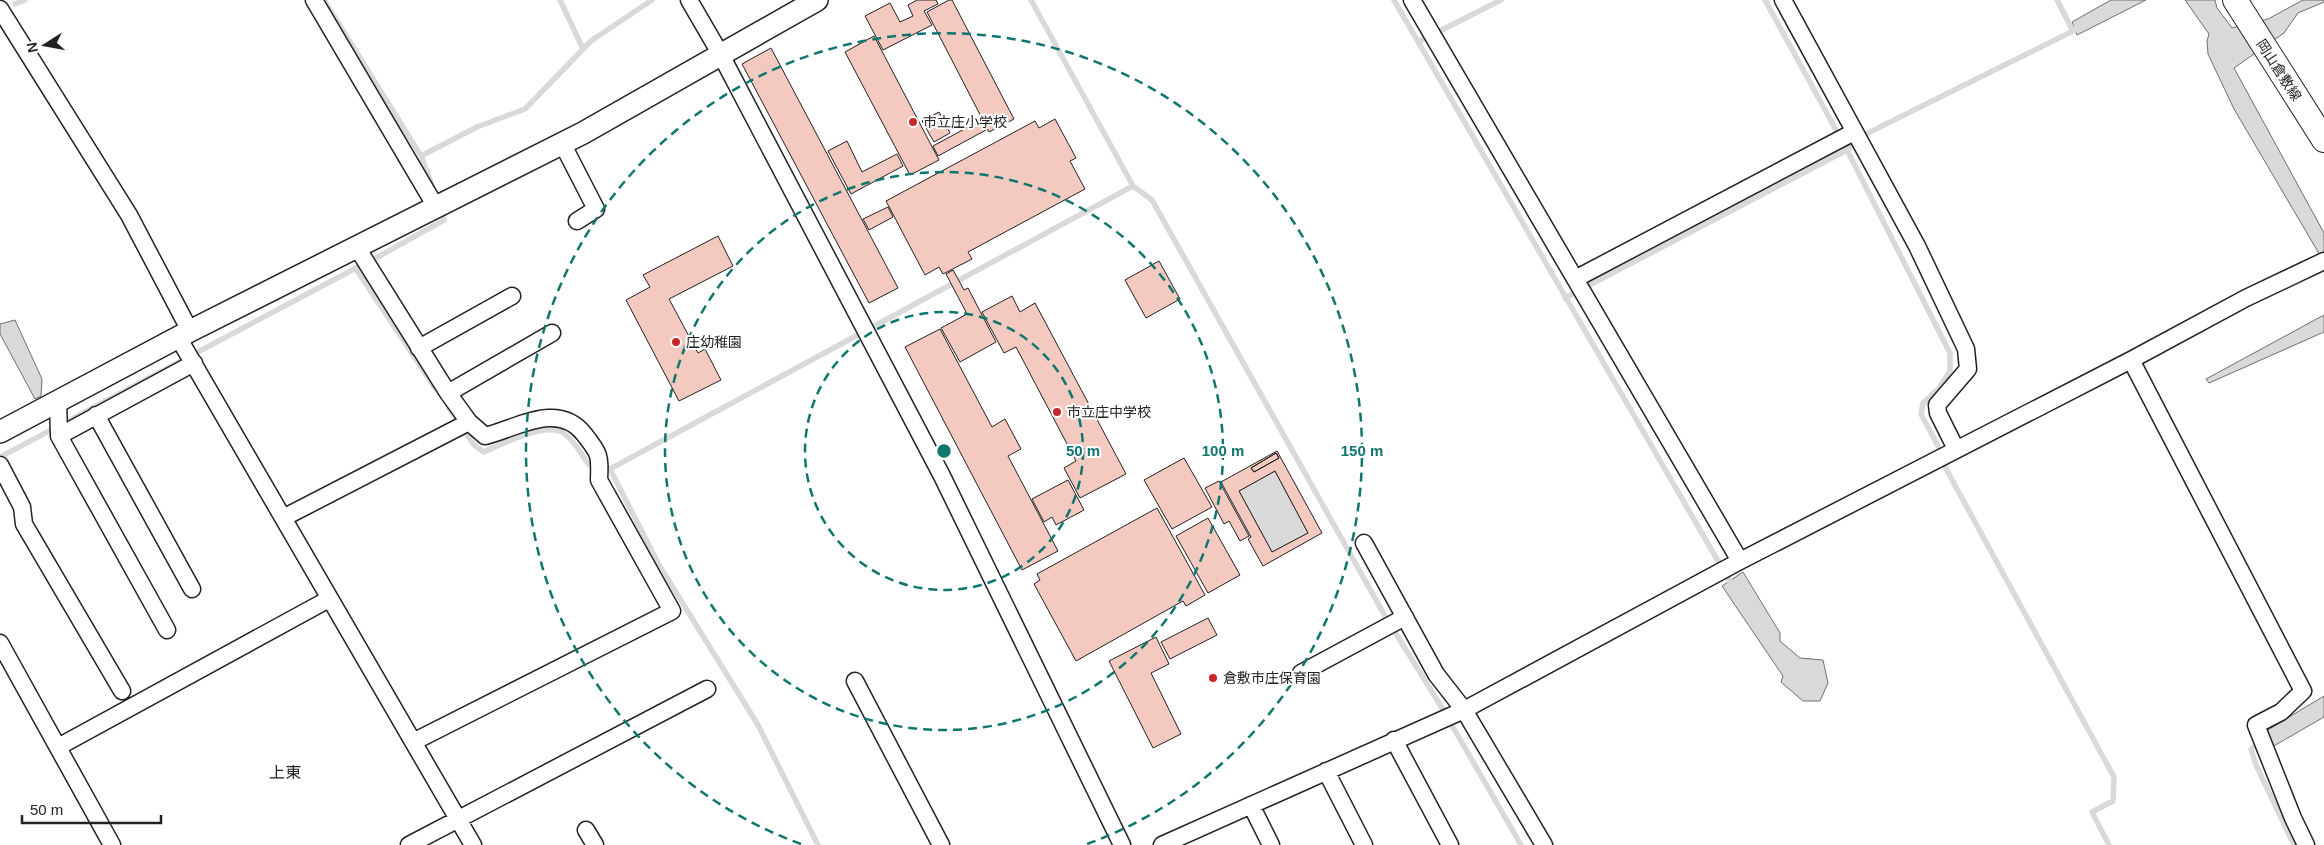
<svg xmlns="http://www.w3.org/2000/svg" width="2324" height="845" viewBox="0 0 2324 845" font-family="Helvetica,'Noto Sans JP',sans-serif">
  <rect width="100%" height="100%" fill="#fff"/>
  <!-- water -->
  <path fill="#d9d9d9" stroke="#6f6f6f" d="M 2111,0 L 2146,0 L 2077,35 L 2072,22 Z
    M 2185,0 L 2215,0 L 2217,8 L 2232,28 L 2268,19 L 2303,0 L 2324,0 L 2324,2 L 2298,13 L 2284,33 L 2234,68 L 2324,233 L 2324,262 L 2234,109 L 2208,54 L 2207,41 L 2209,34 Z
    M 2324,315 L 2324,332 L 2209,383 L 2206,379 Z
    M 15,320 L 42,379 L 41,396 L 35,399 L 0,334 L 0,324 Z
    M 1275,471 L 1308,533 L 1272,552 L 1239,491 Z
    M 1743,572 L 1780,633 L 1780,641 L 1800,658 L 1823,660 L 1828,683 L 1820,701 L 1803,701 L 1781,682 L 1783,676 L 1722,586 Z
    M 2324,696 L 2324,717 L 2272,747 L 2266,731 Z"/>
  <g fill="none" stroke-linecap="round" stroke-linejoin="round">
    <!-- stream -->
    <path stroke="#d9d9d9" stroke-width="5.5" d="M 324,0 L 421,156
      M 560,0 L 583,49
      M 1031,0 L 1133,186 L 1152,200 L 1385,616 L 1442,708 L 1521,845
      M 1394,0 L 1733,587
      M 1765,0 L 1847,150 L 1950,353 L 1950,371 L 1939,388 L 1923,403 L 1921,414 L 1938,446 L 1945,467 L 2114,777 L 2113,801 L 2092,812 L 2109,845
      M 2057,0 L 2073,31
      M 15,4 L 25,0
      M 1418,42 L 1501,0
      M 433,188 L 421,156 L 477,127 L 525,109 L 591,41 L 652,0
      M 369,262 L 444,220 L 443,217
      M 356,269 L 435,388
      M 1565,298 L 1847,150 L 1866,134 L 2081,27
      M 449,408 L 474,445 L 484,452 C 502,444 548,420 565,434 C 575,442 582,455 589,465 L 610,469 L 1133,186
      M 0,457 L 358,267
      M 610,469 L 659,565 L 758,725 L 818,845
      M 2261,742 L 2251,749 L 2256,765 L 2294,845"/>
  </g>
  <!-- building -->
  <path fill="#f3c9c0" stroke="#222" fill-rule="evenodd" d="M 917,0 L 936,0 L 938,4 L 924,11 L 932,25 L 883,50 L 865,16 L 890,3 L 900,22 L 913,16 L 908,5 Z
    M 949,0 L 952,0 L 1014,119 L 989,132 L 927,12 Z
    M 874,36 L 939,160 L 910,175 L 845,52 Z
    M 771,48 L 898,288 L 869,303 L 742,64 Z
    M 939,112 L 950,133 L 934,142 L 922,121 Z
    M 1055,119 L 1076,158 L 1070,161 L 1085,189 L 968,252 L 972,259 L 943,274 L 939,267 L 925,275 L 886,201 L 1035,121 L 1039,128 Z
    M 981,120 L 986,130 L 938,156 L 933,146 Z
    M 847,141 L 862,172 L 897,154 L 903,166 L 851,194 L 828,151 Z
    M 888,207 L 893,217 L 869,230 L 863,219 Z
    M 718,236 L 733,266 L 669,299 L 698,353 L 705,349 L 721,380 L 679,401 L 626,300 L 650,287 L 643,275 Z
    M 1159,261 L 1180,299 L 1146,318 L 1125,280 Z
    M 953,270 L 964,290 L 968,288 L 996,342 L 960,362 L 941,328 L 967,314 L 946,274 Z
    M 1012,296 L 1020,312 L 1035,303 L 1126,474 L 1080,498 L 1064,468 L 1076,461 L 1016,347 L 1004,353 L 982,312 Z
    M 940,329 L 992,427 L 1005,419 L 1021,449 L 1008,456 L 1058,551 L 1022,570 L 905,347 Z
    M 1277,451 L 1322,533 L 1263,566 L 1248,539 L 1251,537 L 1221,482 ZM 1276,453 L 1279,458 L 1254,472 L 1251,468 ZM 1275,471 L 1308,533 L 1272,552 L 1239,491 Z
    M 1276,453 L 1279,458 L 1254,472 L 1251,468 Z
    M 1184,458 L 1212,507 L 1172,529 L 1144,480 Z
    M 1068,480 L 1084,510 L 1056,525 L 1052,517 L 1044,522 L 1032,499 Z
    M 1219,481 L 1249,536 L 1240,541 L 1229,521 L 1224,524 L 1205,488 Z
    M 1157,508 L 1205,595 L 1186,606 L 1183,601 L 1076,661 L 1034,584 L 1040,580 L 1037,574 Z
    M 1208,518 L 1240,575 L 1208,593 L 1176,536 Z
    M 1208,618 L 1217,635 L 1170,659 L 1161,642 Z
    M 1156,637 L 1169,664 L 1151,673 L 1181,734 L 1153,748 L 1109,661 Z"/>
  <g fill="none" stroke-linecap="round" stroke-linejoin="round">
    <!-- minor casing -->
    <g stroke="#222" stroke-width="19">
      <path id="minor" d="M 314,0 L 436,207
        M 689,0 L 721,55 L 942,476 L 1122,845
        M 1412,0 L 1740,561
        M 1783,0 L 1917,246 L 1966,349 L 1968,369 L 1937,405 L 1938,413 L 1956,449
        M 0,9 L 129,215 L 190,331
        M 562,143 L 596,209 L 577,221
        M 356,246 L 448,393 L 469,422 L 485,436 C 517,428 558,401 584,434 C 600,454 600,455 599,480 L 672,611 L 413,742
        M 1575,279 L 1854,132
        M 178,337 L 473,845
        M 419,348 L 512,296
        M 2131,360 L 2303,691 L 2281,712 L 2256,725 L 2293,818 L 2306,845
        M 448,393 L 552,333
        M 58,401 L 59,436 L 167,630
        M 96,415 L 192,589
        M 59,436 L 194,363
        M 0,465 L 22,507 L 24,524 L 122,691
        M 283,518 L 469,422
        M 1364,543 L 1436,674 L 1464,710 L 1544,845
        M 0,643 L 112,845
        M 1301,673 L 1405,617
        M 855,681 L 941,845
        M 1394,740 L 1450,845
        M 58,747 L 329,599
        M 1326,771 L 1364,845
        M 1251,805 L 1271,845
        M 586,830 L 595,845
        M 409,845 L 707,689
        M 1162,845 L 1464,710 L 1740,561 L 2131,360 L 2246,298 L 2324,261"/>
    </g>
    <!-- tertiary casing -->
    <g stroke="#222" stroke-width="24">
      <path id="tertiary" d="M 0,432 L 190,331 L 583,133 L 817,0"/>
    </g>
    <!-- secondary casing -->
    <g stroke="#222" stroke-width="26">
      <path id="secondary" d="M 2235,0 L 2324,140"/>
    </g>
    <!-- minor -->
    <use href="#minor" stroke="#fff" stroke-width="16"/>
    <!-- tertiary -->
    <use href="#tertiary" stroke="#fff" stroke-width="21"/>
    <!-- secondary -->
    <use href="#secondary" stroke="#fff" stroke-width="24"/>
  </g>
  <!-- distance rings -->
  <g fill="none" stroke="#0f766e" stroke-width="2.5" stroke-dasharray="9 6">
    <circle cx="944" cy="451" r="139"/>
    <circle cx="944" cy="451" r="279"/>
    <path d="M801 844A418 418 0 1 1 1087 844"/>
  </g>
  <!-- markers -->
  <g fill="#c62828" stroke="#fff" stroke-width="2">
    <circle cx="913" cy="122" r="5"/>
    <circle cx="676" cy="342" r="5"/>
    <circle cx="1057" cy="412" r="5"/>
    <circle cx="1213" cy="678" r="5"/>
  </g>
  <g text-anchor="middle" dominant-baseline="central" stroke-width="4" stroke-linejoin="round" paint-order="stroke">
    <!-- street labels -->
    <g font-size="14" fill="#222" stroke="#fff">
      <text transform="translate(2279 70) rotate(57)">岡山倉敷線</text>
    </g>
    <!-- poi labels -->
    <g font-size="14" fill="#222" stroke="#fff" text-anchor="start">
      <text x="923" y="122">市立庄小学校</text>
      <text x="686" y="342">庄幼稚園</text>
      <text x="1067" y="412">市立庄中学校</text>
      <text x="1223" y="678">倉敷市庄保育園</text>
    </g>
    <!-- quarter labels -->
    <g font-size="16" fill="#222" stroke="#fff">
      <text x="285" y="772">上東</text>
    </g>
  </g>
  <circle cx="944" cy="451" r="8" fill="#0f766e" stroke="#fff" stroke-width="2.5"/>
  <g font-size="15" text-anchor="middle" font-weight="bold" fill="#0f766e" stroke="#fff" stroke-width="4" stroke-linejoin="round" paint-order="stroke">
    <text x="1083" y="456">50 m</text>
    <text x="1223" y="456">100 m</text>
    <text x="1362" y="456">150 m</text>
  </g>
  <!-- north arrow -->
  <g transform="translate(45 45) rotate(259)" stroke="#ffffff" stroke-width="4" paint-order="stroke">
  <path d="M0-4L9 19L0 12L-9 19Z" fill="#222222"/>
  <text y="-8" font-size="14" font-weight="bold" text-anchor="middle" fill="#222222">N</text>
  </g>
  <!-- scale -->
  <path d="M22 815v8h139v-8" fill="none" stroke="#222222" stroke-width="2.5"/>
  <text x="30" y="815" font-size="15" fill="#222222" stroke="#ffffff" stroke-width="4" paint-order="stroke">50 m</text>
</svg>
